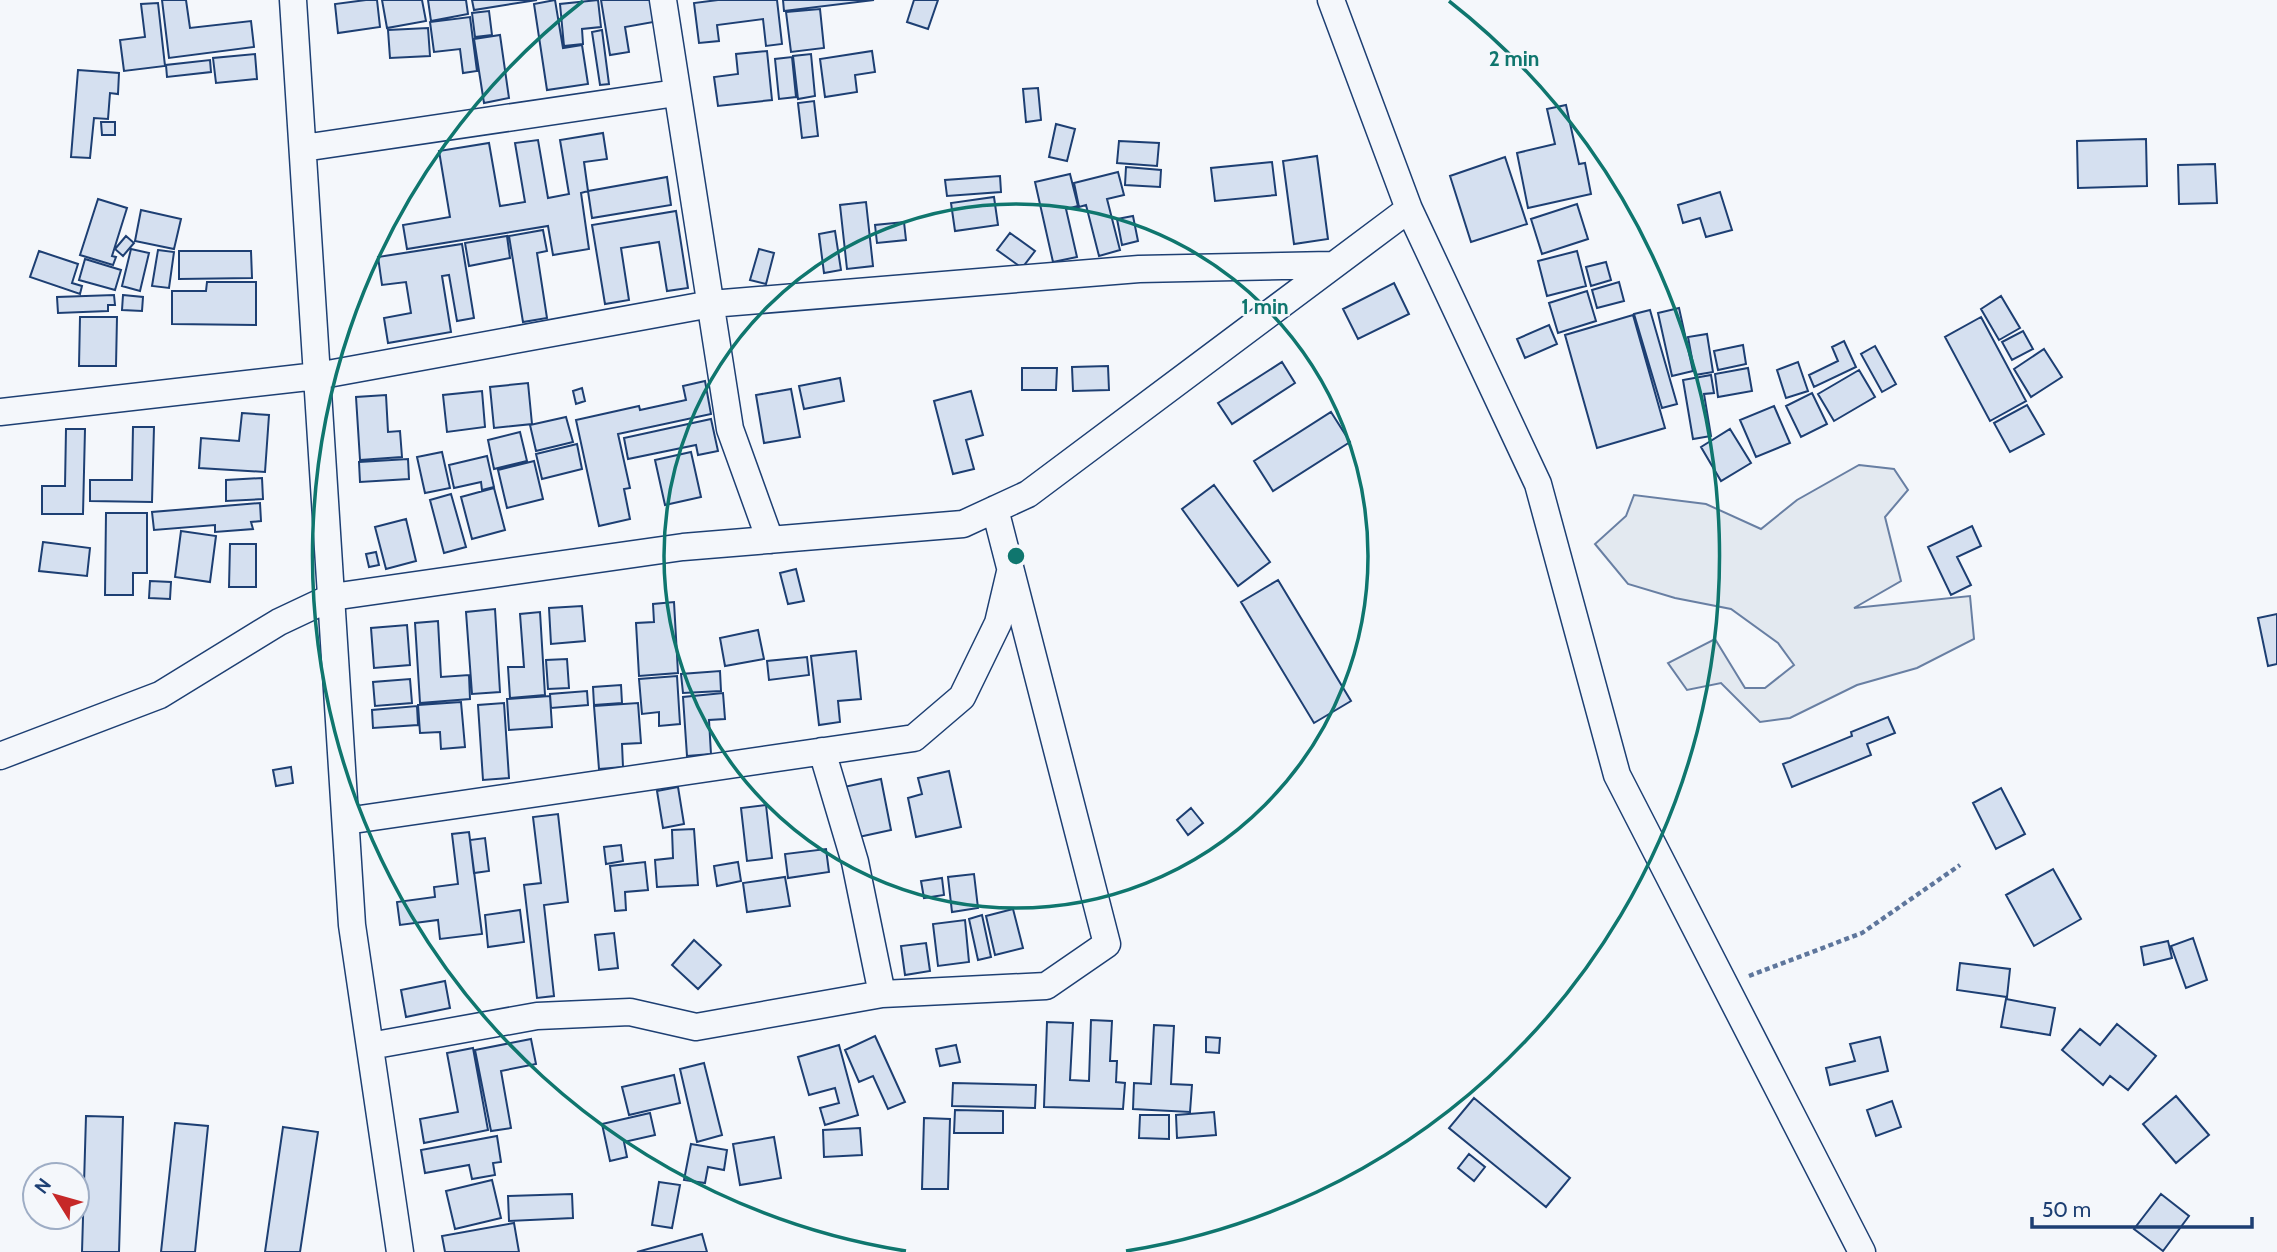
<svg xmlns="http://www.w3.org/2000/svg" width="2277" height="1252" viewBox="0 0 2277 1252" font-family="Cabin,sans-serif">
  <rect width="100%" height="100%" fill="#f4f7fb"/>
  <!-- green -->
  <path fill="#e3e9f0" stroke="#687fa3" stroke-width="2" d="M 1859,465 L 1894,469 L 1908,490 L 1885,517 L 1901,581 L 1854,608 L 1970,596 L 1974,639 L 1917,668 L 1857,685 L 1790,718 L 1760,722 L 1721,683 L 1687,690 L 1668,663 L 1715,639 L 1745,688 L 1765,688 L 1794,665 L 1778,643 L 1731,609 L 1675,598 L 1628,584 L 1595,544 L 1626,516 L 1634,495 L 1706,504 L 1761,529 L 1797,500 Z"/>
  <!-- building -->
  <path fill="#d5e0f0" stroke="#1d3f73" stroke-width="2" d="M 162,0 L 186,0 L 190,28 L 251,21 L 254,47 L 169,58 Z
    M 366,0 L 377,0 L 380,27 L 338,33 L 335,4 Z
    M 382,0 L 422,0 L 426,21 L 387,28 Z
    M 428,0 L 466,0 L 468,14 L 431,21 Z
    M 472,0 L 537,0 L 474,10 Z
    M 555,0 L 563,48 L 582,45 L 588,84 L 547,90 L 534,4 Z
    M 598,0 L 601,27 L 582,29 L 583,44 L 564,46 L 560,4 Z
    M 601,0 L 655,0 L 659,21 L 625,27 L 629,52 L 610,55 Z
    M 718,0 L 777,0 L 782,44 L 766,46 L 763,19 L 717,25 L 719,41 L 699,43 L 694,3 Z
    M 783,0 L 874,0 L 784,11 Z
    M 914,0 L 938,0 L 928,29 L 907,22 Z
    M 158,3 L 165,66 L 124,71 L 120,40 L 145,37 L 141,4 Z
    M 820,9 L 824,48 L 791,52 L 786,12 Z
    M 489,11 L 492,35 L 475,37 L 472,13 Z
    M 470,17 L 477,71 L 463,73 L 460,49 L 434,52 L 430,22 Z
    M 428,28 L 430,56 L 390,58 L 388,30 Z
    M 602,30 L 609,84 L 600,85 L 592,32 Z
    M 500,35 L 509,98 L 484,103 L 474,39 Z
    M 767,51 L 772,100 L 718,106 L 714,77 L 738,74 L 736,54 Z
    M 872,51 L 875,72 L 855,75 L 857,92 L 825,97 L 820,59 Z
    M 255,54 L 257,79 L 216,83 L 213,58 Z
    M 811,54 L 815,96 L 798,99 L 793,56 Z
    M 792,57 L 796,97 L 779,99 L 775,59 Z
    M 210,60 L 211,72 L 167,77 L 166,65 Z
    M 78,70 L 119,73 L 118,94 L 110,93 L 108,119 L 94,118 L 90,158 L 71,157 Z
    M 1038,88 L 1041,120 L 1026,122 L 1023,89 Z
    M 814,101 L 818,136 L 802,138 L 798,103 Z
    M 1566,105 L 1579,164 L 1585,163 L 1591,194 L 1528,208 L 1517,153 L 1555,144 L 1547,109 Z
    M 101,122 L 115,122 L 115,135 L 102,135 Z
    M 1056,124 L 1075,129 L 1067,161 L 1049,157 Z
    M 603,133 L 607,159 L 584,162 L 588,191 L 667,177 L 671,205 L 592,218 L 588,191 L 581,193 L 589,249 L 553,255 L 548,226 L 407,249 L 403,225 L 450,217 L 439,151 L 489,143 L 500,206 L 525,202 L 515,143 L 538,140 L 548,198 L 569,194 L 560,140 Z
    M 2146,139 L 2147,186 L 2078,188 L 2077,141 Z
    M 1119,141 L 1159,143 L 1157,166 L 1117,163 Z
    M 1317,156 L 1328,239 L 1294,244 L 1283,161 Z
    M 1505,157 L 1527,224 L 1471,242 L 1450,176 Z
    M 1272,162 L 1276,195 L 1215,201 L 1211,168 Z
    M 2215,164 L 2217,203 L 2179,204 L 2178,165 Z
    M 1126,167 L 1161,170 L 1160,187 L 1125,185 Z
    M 1118,172 L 1124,195 L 1107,199 L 1120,250 L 1099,256 L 1086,205 L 1079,207 L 1074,183 Z
    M 1070,174 L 1078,206 L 1066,209 L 1077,257 L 1053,262 L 1035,182 Z
    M 1000,176 L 1001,192 L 947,196 L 945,180 Z
    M 1720,192 L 1732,230 L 1706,237 L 1700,218 L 1683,223 L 1678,205 Z
    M 994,197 L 998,225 L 955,231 L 951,203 Z
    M 98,199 L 127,208 L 112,256 L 116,257 L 113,265 L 80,255 Z
    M 866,202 L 873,266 L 847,269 L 840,205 Z
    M 1577,204 L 1588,239 L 1542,254 L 1531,219 Z
    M 141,210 L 181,219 L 174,249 L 135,241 Z
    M 676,211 L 688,288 L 667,291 L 659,242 L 621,248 L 629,300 L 605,304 L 592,225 Z
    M 1133,216 L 1138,241 L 1122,245 L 1117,219 Z
    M 904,222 L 906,240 L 877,243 L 875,225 Z
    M 543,230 L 547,251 L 537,253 L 547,318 L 523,322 L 509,236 Z
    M 835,231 L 841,270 L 824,273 L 819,234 Z
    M 1010,233 L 1035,251 L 1022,268 L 997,250 Z
    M 126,236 L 134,243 L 123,256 L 115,249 Z
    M 507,236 L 510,258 L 469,266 L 465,243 Z
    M 462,244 L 474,318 L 457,321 L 449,275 L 442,276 L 451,332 L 388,343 L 384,318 L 411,313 L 406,282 L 382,285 L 378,257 Z
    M 131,249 L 149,253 L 140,291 L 122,286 Z
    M 759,249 L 774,253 L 766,284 L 750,280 Z
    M 158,250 L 174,252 L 169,288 L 152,286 Z
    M 39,251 L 78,264 L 72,283 L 82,286 L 80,294 L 30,277 Z
    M 179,251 L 251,251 L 252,278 L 179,279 Z
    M 1577,251 L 1586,286 L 1547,296 L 1538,261 Z
    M 85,259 L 121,270 L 115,290 L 79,280 Z
    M 1606,262 L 1611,280 L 1591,286 L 1586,267 Z
    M 207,282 L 256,282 L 256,325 L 172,324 L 172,291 L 206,291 Z
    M 1619,282 L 1624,301 L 1597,308 L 1592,290 Z
    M 1394,283 L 1409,314 L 1358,339 L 1343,309 Z
    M 1587,291 L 1596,321 L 1558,333 L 1549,303 Z
    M 114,295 L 115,305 L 108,305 L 108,311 L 58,313 L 57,297 Z
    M 123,295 L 143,297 L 142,311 L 122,310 Z
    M 2001,296 L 2020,328 L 1999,340 L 1981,309 Z
    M 1679,308 L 1693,371 L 1672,376 L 1658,313 Z
    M 1650,310 L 1677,404 L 1662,408 L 1634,314 Z
    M 1633,315 L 1665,428 L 1597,448 L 1565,335 Z
    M 80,317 L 117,317 L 116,366 L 79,366 Z
    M 1981,317 L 2026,401 L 1990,421 L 1945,337 Z
    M 1549,325 L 1557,344 L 1525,358 L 1517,339 Z
    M 2023,331 L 2033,349 L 2012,360 L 2002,342 Z
    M 1707,334 L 1713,372 L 1695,375 L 1688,337 Z
    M 1844,341 L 1856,367 L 1814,387 L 1809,375 L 1838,361 L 1832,347 Z
    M 1743,345 L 1746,364 L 1718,370 L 1714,351 Z
    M 1875,346 L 1896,384 L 1882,392 L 1861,354 Z
    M 2044,349 L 2062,377 L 2031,397 L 2014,369 Z
    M 1282,362 L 1295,383 L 1232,424 L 1218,403 Z
    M 1798,362 L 1808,391 L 1786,398 L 1777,370 Z
    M 1108,366 L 1109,390 L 1073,391 L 1072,367 Z
    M 1022,368 L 1057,368 L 1056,390 L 1022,390 Z
    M 1748,368 L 1752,391 L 1718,397 L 1715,374 Z
    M 1859,370 L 1875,397 L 1834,421 L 1818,394 Z
    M 1711,375 L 1714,393 L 1704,394 L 1711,436 L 1693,439 L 1683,380 Z
    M 840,378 L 844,401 L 804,409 L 799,386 Z
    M 705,381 L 711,414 L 618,434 L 630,488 L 624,489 L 630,519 L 599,526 L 576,420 L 639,406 L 640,410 L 686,400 L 683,386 Z
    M 528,383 L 532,424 L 494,428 L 490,387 Z
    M 582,388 L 585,401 L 576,404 L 573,391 Z
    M 791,389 L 800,437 L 764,443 L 756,395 Z
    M 482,391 L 485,427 L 447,432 L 443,395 Z
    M 971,391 L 983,435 L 966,440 L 974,469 L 953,474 L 934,401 Z
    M 1812,393 L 1827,424 L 1801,437 L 1786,406 Z
    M 386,395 L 388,432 L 400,431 L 402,457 L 360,460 L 356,397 Z
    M 2027,405 L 2044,434 L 2010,452 L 1994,423 Z
    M 1774,406 L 1790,443 L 1756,457 L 1740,420 Z
    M 1331,412 L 1350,442 L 1273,491 L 1254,461 Z
    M 242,413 L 269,415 L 265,472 L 199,468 L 201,438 L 239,441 Z
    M 566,417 L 573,442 L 536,451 L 530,425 Z
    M 711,419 L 718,451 L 698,455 L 696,445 L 628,459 L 624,438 Z
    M 133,427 L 154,427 L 152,502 L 90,501 L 90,480 L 132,480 Z
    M 66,429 L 85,429 L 83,514 L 42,514 L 42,486 L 65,486 Z
    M 1730,429 L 1751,463 L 1721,481 L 1701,447 Z
    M 520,432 L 527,461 L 494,469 L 488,440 Z
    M 577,444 L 582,469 L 542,479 L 536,454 Z
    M 442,452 L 450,488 L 425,493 L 417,457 Z
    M 691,452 L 701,497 L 665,505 L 655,460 Z
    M 487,456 L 494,487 L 482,490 L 481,482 L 454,488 L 449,465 Z
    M 408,459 L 409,479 L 360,482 L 359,462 Z
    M 534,461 L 543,499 L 507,508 L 498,470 Z
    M 262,478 L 263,499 L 226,501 L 226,480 Z
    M 1214,485 L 1270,562 L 1238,586 L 1182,509 Z
    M 494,488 L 505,530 L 472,539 L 461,497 Z
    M 451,494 L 466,547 L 444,553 L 430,500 Z
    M 260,503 L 261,521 L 251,522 L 253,529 L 215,532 L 215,525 L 154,530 L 152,512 Z
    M 106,513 L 147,513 L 147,573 L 133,573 L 133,595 L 105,595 Z
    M 406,519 L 416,561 L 386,569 L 375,527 Z
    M 1972,526 L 1981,546 L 1957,557 L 1971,585 L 1951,595 L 1928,547 Z
    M 181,531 L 216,536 L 210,582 L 175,577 Z
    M 43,542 L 90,548 L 87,576 L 39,571 Z
    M 230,544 L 256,544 L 256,587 L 229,587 Z
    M 376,552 L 379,565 L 369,567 L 366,554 Z
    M 796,569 L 804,601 L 788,604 L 780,573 Z
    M 1278,580 L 1351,701 L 1314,723 L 1241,602 Z
    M 150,581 L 171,582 L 170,599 L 149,598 Z
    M 674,602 L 678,673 L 639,676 L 636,623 L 654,622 L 653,604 Z
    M 582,606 L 585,641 L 551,644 L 549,608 Z
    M 495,609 L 500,692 L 472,694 L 466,612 Z
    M 540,612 L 545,695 L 510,698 L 508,667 L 524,667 L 520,614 Z
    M 2277,614 L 2277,664 L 2268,666 L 2258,618 Z
    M 438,621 L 441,677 L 469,675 L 470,699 L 420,703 L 415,623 Z
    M 407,625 L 410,665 L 374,668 L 371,628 Z
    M 758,630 L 764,659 L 725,666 L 720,638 Z
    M 856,651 L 861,699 L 838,701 L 840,722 L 819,725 L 811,656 Z
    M 807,657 L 809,675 L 769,680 L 767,661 Z
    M 567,659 L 569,688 L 548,689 L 546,660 Z
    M 720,671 L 721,691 L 683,693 L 681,674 Z
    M 677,676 L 680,724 L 659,726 L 659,712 L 642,714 L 639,679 Z
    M 410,679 L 412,703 L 375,706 L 373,682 Z
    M 621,685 L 622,703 L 594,705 L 593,687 Z
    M 587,691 L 588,705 L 551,708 L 550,694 Z
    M 723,693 L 725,719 L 709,720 L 711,754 L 687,756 L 683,697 Z
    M 550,696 L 552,727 L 509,730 L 507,699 Z
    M 461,702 L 465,747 L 441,749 L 440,732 L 420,733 L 418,705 Z
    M 504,703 L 509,778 L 483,780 L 478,705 Z
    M 638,703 L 641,743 L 622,744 L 623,767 L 599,769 L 594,706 Z
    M 417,706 L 418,725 L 373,728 L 372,710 Z
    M 1888,717 L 1895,733 L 1867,744 L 1871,755 L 1792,787 L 1783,764 L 1852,736 L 1851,732 Z
    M 291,767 L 293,783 L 276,786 L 273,770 Z
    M 949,771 L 961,827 L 916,837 L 908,798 L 922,794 L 918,778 Z
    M 881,779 L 891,830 L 854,838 L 844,787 Z
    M 678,787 L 684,824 L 663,828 L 657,791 Z
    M 2001,788 L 2025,834 L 1996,849 L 1973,803 Z
    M 766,805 L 772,858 L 747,861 L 741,808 Z
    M 1191,808 L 1203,823 L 1188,835 L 1177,820 Z
    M 558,814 L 568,902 L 544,905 L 554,996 L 537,998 L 524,885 L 541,883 L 533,817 Z
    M 694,829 L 698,885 L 657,887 L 655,860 L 673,858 L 672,830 Z
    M 469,832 L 482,934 L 440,939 L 438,920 L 400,925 L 397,902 L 435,897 L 434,887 L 458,884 L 452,834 Z
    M 485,838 L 489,871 L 474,873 L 470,840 Z
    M 621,845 L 623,861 L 606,864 L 604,847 Z
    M 826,849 L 829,872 L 788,878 L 785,854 Z
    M 645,862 L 648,890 L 625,892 L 626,910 L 615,911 L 610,866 Z
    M 738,862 L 741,881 L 717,886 L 714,866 Z
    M 2053,869 L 2081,919 L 2034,946 L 2006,895 Z
    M 974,874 L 978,908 L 952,912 L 948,877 Z
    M 785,877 L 790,906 L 747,912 L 743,883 Z
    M 942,878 L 944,895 L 924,898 L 921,881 Z
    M 1013,909 L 1023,948 L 995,955 L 986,916 Z
    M 520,910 L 524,942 L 488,947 L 485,915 Z
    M 982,915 L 991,957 L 978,960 L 969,919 Z
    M 965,920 L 969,962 L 938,966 L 933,924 Z
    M 614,933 L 618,968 L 599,970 L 595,935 Z
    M 2193,938 L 2207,980 L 2186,988 L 2171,946 Z
    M 694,940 L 721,965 L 698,989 L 672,965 Z
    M 2168,941 L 2172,958 L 2144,965 L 2141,947 Z
    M 926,943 L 930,971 L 905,975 L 901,946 Z
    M 1960,963 L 2010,969 L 2007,997 L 1957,990 Z
    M 445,981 L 450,1008 L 406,1017 L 401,990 Z
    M 2006,999 L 2055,1008 L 2050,1035 L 2001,1027 Z
    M 1091,1020 L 1112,1021 L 1110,1061 L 1117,1061 L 1116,1082 L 1125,1083 L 1123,1109 L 1044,1107 L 1047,1022 L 1073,1023 L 1070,1080 L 1089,1081 Z
    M 2117,1024 L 2156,1056 L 2128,1090 L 2110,1076 L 2103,1085 L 2062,1050 L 2080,1029 L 2100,1045 Z
    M 1154,1025 L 1174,1026 L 1171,1084 L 1192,1085 L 1190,1112 L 1133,1109 L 1134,1083 L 1151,1084 Z
    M 875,1036 L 905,1102 L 888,1109 L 873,1076 L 859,1082 L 845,1050 Z
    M 1206,1037 L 1220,1038 L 1219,1053 L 1206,1052 Z
    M 1880,1037 L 1888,1071 L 1830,1085 L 1826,1068 L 1855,1061 L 1850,1044 Z
    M 531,1039 L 536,1064 L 501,1071 L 511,1128 L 491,1131 L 475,1050 Z
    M 839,1045 L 858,1115 L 825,1125 L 820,1108 L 839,1103 L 835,1088 L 809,1095 L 798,1057 Z
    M 956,1045 L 960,1062 L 940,1066 L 936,1049 Z
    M 473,1048 L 488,1130 L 424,1143 L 420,1119 L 458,1112 L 447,1053 Z
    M 704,1063 L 722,1135 L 697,1142 L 680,1069 Z
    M 674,1075 L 680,1103 L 629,1115 L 622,1087 Z
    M 953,1083 L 1036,1085 L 1035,1108 L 952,1106 Z
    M 2176,1096 L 2209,1135 L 2176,1163 L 2143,1124 Z
    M 1474,1098 L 1570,1178 L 1546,1207 L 1449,1128 Z
    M 1892,1101 L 1901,1127 L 1876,1136 L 1867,1110 Z
    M 955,1110 L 1003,1111 L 1003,1133 L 954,1133 Z
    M 1214,1112 L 1216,1135 L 1177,1138 L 1176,1115 Z
    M 650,1113 L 655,1135 L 624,1142 L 627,1157 L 610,1161 L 602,1124 Z
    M 1140,1115 L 1169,1115 L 1169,1139 L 1139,1138 Z
    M 86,1116 L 123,1117 L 119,1252 L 82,1252 Z
    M 924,1118 L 950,1119 L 948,1189 L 922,1189 Z
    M 175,1123 L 208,1126 L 195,1252 L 161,1252 Z
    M 283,1127 L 318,1132 L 300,1252 L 265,1252 Z
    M 860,1128 L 862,1155 L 824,1157 L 823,1130 Z
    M 497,1136 L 501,1162 L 493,1163 L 495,1175 L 472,1179 L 469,1165 L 425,1173 L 421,1150 Z
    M 774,1137 L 781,1178 L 740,1185 L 733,1144 Z
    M 691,1144 L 727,1150 L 724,1170 L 708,1167 L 705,1183 L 684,1180 Z
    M 1469,1154 L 1485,1167 L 1474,1181 L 1458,1168 Z
    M 492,1180 L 501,1218 L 455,1229 L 446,1191 Z
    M 659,1182 L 680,1185 L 672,1228 L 652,1225 Z
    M 572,1194 L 573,1218 L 509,1221 L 508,1196 Z
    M 2161,1194 L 2189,1216 L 2163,1251 L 2134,1229 Z
    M 514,1223 L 519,1252 L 445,1252 L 442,1236 Z
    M 702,1234 L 707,1252 L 637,1252 Z"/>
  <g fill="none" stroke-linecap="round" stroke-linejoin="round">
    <!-- street casing -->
    <g stroke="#1d3f73" stroke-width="29">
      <path id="street" d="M 293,0 L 352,925 L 400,1252
        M 663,0 L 730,429 L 770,540
        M 1331,0 L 1409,209 L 1538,484 L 1617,775 L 1862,1252
        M 303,148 L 676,93
        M 0,412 L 317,376 L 711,304 L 1139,269 L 1331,265
        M 822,751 L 855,862 L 882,994
        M 0,756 L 160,695 L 279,622 L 332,597 L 683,547 L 963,524 L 1028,494 L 1409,209
        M 346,821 L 914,738 L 962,697 L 998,623 L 1010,572
        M 370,1046 L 537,1016 L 630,1012 L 696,1027 L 882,994 L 1046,986 L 1107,944 L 995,509"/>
    </g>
    <!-- path -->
    <path stroke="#5e769c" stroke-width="4.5" stroke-dasharray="5 3.5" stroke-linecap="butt" d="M 1749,976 L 1862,933 L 1960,865"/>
    <!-- street -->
    <use href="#street" stroke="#f4f7fb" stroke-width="26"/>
  </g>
  <!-- distance rings -->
  <g fill="none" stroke="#0f766e" stroke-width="3.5">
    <circle cx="1016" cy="556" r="352"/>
    <path d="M906 1251A704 704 0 0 1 583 1M1449 1A704 704 0 0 1 1126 1251"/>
  </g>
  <circle cx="1016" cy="556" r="10" fill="#0f766e" stroke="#f4f7fb" stroke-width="3.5"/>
  <g font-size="21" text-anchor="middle" font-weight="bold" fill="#0f766e" stroke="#f4f7fb" stroke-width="5" stroke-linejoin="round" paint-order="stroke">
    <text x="1514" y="66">2 min</text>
    <text x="1265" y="314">1 min</text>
  </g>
  <!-- north arrow -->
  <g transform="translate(56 1196) rotate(307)"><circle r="33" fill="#f4f7fb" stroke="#9eadc5" stroke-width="2"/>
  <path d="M0-5L12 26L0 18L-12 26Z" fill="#c62828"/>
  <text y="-10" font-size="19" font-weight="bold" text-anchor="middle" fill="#1d3f73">N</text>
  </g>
  <!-- scale -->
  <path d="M2032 1217v10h220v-10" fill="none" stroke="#1d3f73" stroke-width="3.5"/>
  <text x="2042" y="1217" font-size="21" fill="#1d3f73" stroke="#f4f7fb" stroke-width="5" paint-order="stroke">50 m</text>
</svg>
